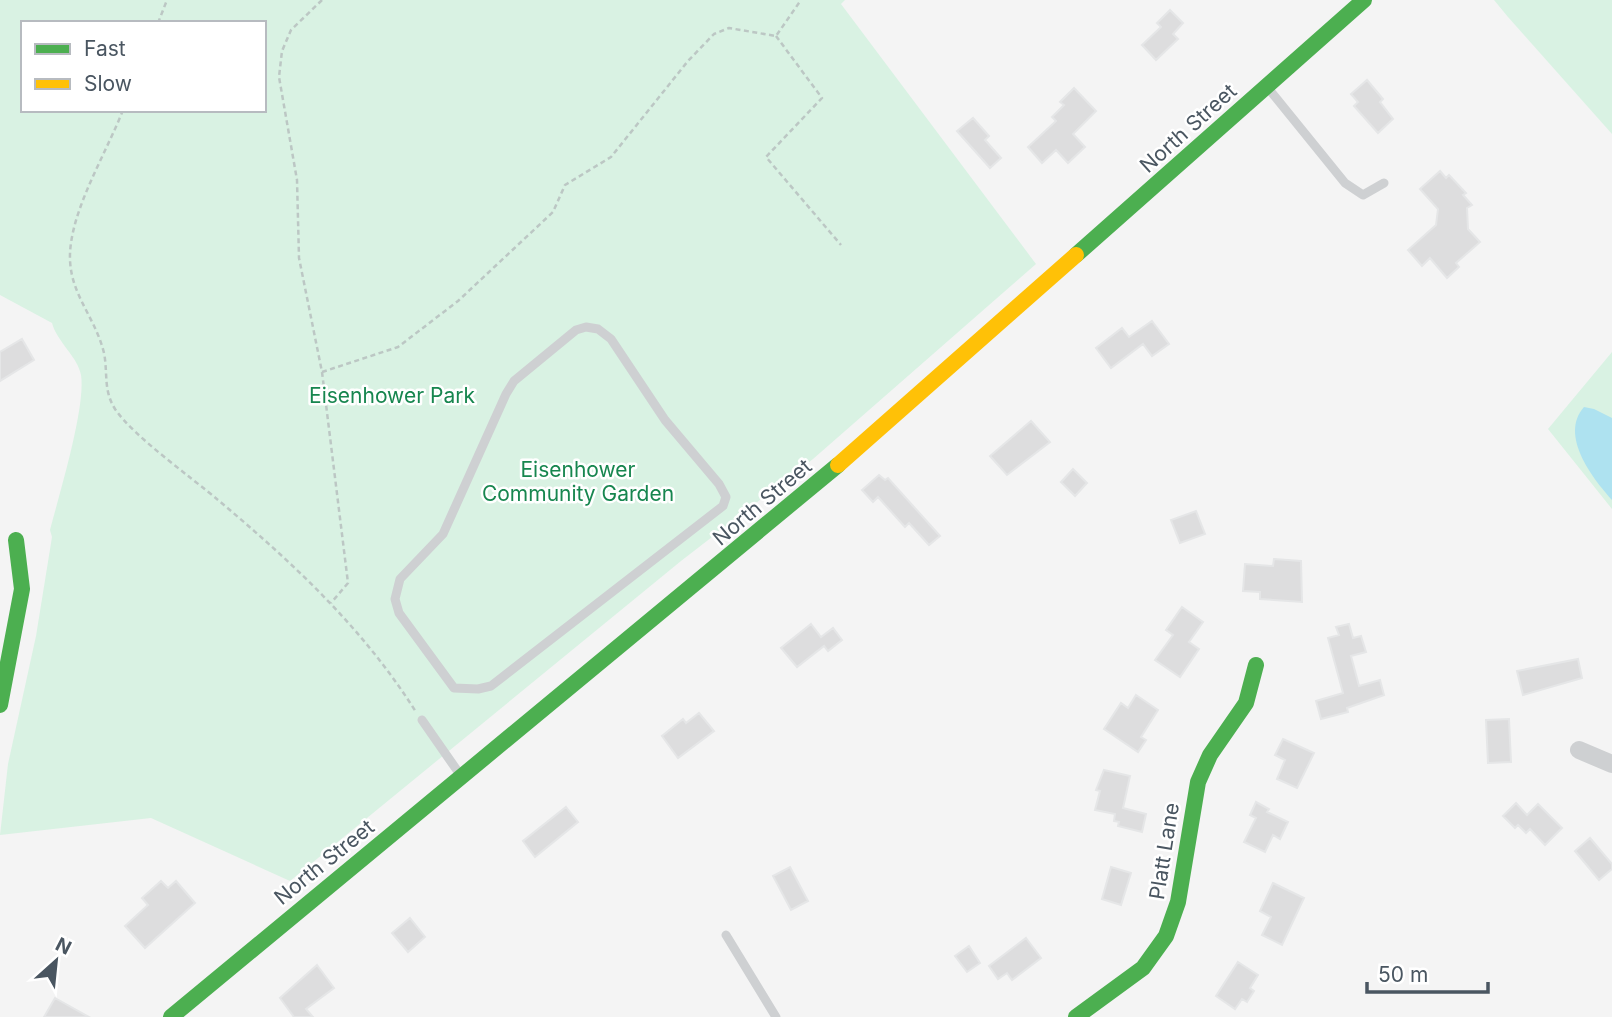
<svg xmlns="http://www.w3.org/2000/svg" width="1612" height="1017" viewBox="0 0 1612 1017" font-family="Inter,sans-serif">
  <rect width="100%" height="100%" fill="#f4f4f4"/>
  <!-- green -->
  <path fill="#d9f2e3" fill-rule="evenodd" d="M 0,0 L 845,0 L 841,4 L 1036,264 L 813,459 L 681,561 L 290,881 L 151,818 L 0,835 L 8,764 L 36,636 L 52,537 L 50,530 C 59,495 86,407 81,375 C 78,357 57,342 52,323 L 0,295 ZM 23,23 L 264,23 L 264,110 L 23,110 Z
    M 1494,0 L 1612,0 L 1612,134 L 1508,17 Z
    M 1612,352 L 1612,509 L 1548,429 Z"/>
  <!-- water -->
  <path fill="#aee2f0" d="M 1584,407 L 1594,409 L 1612,418 L 1612,500 C 1592,478 1559,435 1584,407 Z"/>
  <!-- building -->
  <path fill="#ddddde" stroke="#e5e6e7" stroke-width="2" d="M 1170,10 L 1183,23 L 1173,34 L 1178,39 L 1156,60 L 1142,45 L 1161,27 L 1157,23 Z
    M 1367,80 L 1383,99 L 1380,102 L 1393,119 L 1378,133 L 1354,106 L 1358,102 L 1351,94 Z
    M 1074,88 L 1096,111 L 1073,134 L 1085,147 L 1068,163 L 1056,150 L 1042,163 L 1028,147 L 1056,121 L 1052,117 L 1064,105 L 1060,102 Z
    M 973,118 L 989,136 L 985,140 L 1001,158 L 990,168 L 957,131 Z
    M 1440,171 L 1446,178 L 1449,175 L 1466,193 L 1463,195 L 1472,205 L 1467,208 L 1468,229 L 1480,242 L 1456,263 L 1459,267 L 1447,278 L 1430,258 L 1422,266 L 1408,250 L 1436,225 L 1438,209 L 1420,189 Z
    M 1152,321 L 1169,344 L 1152,356 L 1143,344 L 1111,368 L 1096,348 L 1122,328 L 1129,337 Z
    M 22,339 L 34,360 L 0,381 L 0,352 Z
    M 1031,421 L 1050,442 L 1007,475 L 990,456 Z
    M 1073,469 L 1087,483 L 1075,496 L 1061,482 Z
    M 879,475 L 885,480 L 888,478 L 940,536 L 929,545 L 909,523 L 905,527 L 878,497 L 873,502 L 862,490 Z
    M 1196,511 L 1205,534 L 1180,543 L 1171,520 Z
    M 1274,559 L 1301,561 L 1302,602 L 1260,599 L 1260,592 L 1243,591 L 1245,564 L 1273,566 Z
    M 1182,607 L 1203,622 L 1189,642 L 1199,649 L 1180,677 L 1155,660 L 1173,635 L 1166,630 Z
    M 811,624 L 821,637 L 833,628 L 842,640 L 828,651 L 824,646 L 797,667 L 781,648 Z
    M 1349,624 L 1353,638 L 1361,636 L 1366,652 L 1351,656 L 1359,686 L 1380,680 L 1384,695 L 1347,708 L 1348,712 L 1321,719 L 1316,701 L 1343,693 L 1328,638 L 1339,635 L 1336,627 Z
    M 1578,659 L 1582,678 L 1523,695 L 1517,671 Z
    M 1136,695 L 1158,710 L 1141,737 L 1146,740 L 1138,752 L 1104,729 L 1121,703 L 1128,708 Z
    M 699,713 L 714,731 L 678,758 L 662,736 L 683,719 L 686,723 Z
    M 1509,719 L 1511,762 L 1488,763 L 1486,720 Z
    M 1283,739 L 1314,753 L 1297,788 L 1277,779 L 1285,760 L 1275,755 Z
    M 1104,770 L 1130,776 L 1123,808 L 1146,814 L 1142,832 L 1118,826 L 1119,822 L 1114,821 L 1115,814 L 1095,810 L 1100,791 L 1096,790 Z
    M 1256,802 L 1269,809 L 1267,812 L 1288,822 L 1280,839 L 1273,835 L 1265,852 L 1244,842 L 1256,818 L 1250,815 Z
    M 1516,803 L 1527,815 L 1538,804 L 1562,828 L 1545,845 L 1530,829 L 1526,833 L 1518,825 L 1515,828 L 1503,816 Z
    M 566,807 L 578,822 L 535,857 L 523,841 Z
    M 1590,838 L 1612,864 L 1612,869 L 1599,880 L 1575,851 Z
    M 790,867 L 808,901 L 791,910 L 773,876 Z
    M 1111,867 L 1131,873 L 1121,905 L 1102,899 Z
    M 161,881 L 168,888 L 176,881 L 195,903 L 145,948 L 125,926 L 148,905 L 142,898 Z
    M 1273,883 L 1304,898 L 1282,945 L 1262,935 L 1271,917 L 1260,911 Z
    M 410,918 L 425,937 L 408,952 L 392,933 Z
    M 1026,938 L 1041,958 L 1012,980 L 1007,973 L 998,979 L 989,966 Z
    M 969,946 L 980,963 L 967,972 L 955,956 Z
    M 1238,962 L 1258,975 L 1250,988 L 1254,991 L 1247,1002 L 1242,999 L 1235,1009 L 1216,996 Z
    M 317,965 L 334,988 L 306,1009 L 313,1017 L 294,1017 L 280,998 Z
    M 55,998 L 89,1017 L 44,1017 Z"/>
  <g fill="none" stroke-linecap="round" stroke-linejoin="round">
    <!-- path -->
    <path stroke="#bcc7c4" stroke-width="2.5" stroke-dasharray="5 3.5" stroke-linecap="butt" d="M 322,0 L 291,30 L 282,51 L 279,77 L 297,180 L 299,258 L 322,372 L 348,583 L 331,603
      M 158,23 L 167,0
      M 776,36 L 822,98 L 766,157 L 841,245
      M 123,110 C 107,151 77,200 71,243 C 64,290 94,312 104,353 C 108,373 103,390 115,409 C 133,436 191,477 218,500 C 293,563 363,628 416,712
      M 322,372 L 398,347 L 458,301 L 553,212 L 565,185 L 611,157 L 688,61 L 714,34 L 729,28 L 776,36 L 801,0"/>
    <!-- lane -->
    <path stroke="#ced0d2" stroke-width="9" d="M 1268,88 L 1345,183 L 1363,195 L 1384,183
      M 586,327 L 598,329 L 611,339 L 665,420 L 719,484 L 726,497 L 723,506 L 491,686 L 478,689 L 454,688 L 399,613 L 395,599 L 400,579 L 443,534 L 506,394 L 514,381 L 576,330 Z
      M 422,720 L 461,776
      M 726,935 L 776,1017"/>
    <!-- street -->
    <path stroke="#ced0d2" stroke-width="18" d="M 1579,750 L 1612,764"/>
    <!-- fast -->
    <path stroke="#4caf50" stroke-width="16" d="M 1076,255 L 1364,0
      M 0,705 L 22,589 L 16,540
      M 171,1017 L 838,465
      M 1076,1017 L 1143,968 L 1166,936 L 1178,902 L 1198,782 L 1210,755 L 1246,703 L 1256,665"/>
    <!-- slow -->
    <path stroke="#ffc107" stroke-width="16" d="M 838,465 L 1076,255"/>
  </g>
  <g text-anchor="middle" dominant-baseline="central" stroke-width="5" stroke-linejoin="round" paint-order="stroke">
    <!-- street labels -->
    <g font-size="21" fill="#4a5661" stroke="#fff">
      <text transform="translate(1188 128) rotate(-42)">North Street</text>
      <text transform="translate(762 502) rotate(-40)">North Street</text>
      <text transform="translate(1164 851) rotate(-81)">Platt Lane</text>
      <text transform="translate(324 862) rotate(-39)">North Street</text>
    </g>
    <!-- park labels -->
    <g font-size="21" fill="#17864f" stroke="#fff">
      <text x="392" y="395">Eisenhower Park</text>
      <text x="578" y="469">Eisenhower<tspan x="578" dy="24">Community Garden</tspan></text>
    </g>
  </g>
  <!-- legend -->
  <rect x="21" y="21" width="245" height="91" fill="#ffffff" stroke="#b7bbc0" stroke-width="2"/>
  <rect x="35" y="44" width="35" height="10" fill="#4caf50" stroke="#b7bbc0" stroke-width="2"/>
  <text x="84" y="56" font-size="21" fill="#4a5661">Fast</text>
  <rect x="35" y="79" width="35" height="10" fill="#ffc107" stroke="#b7bbc0" stroke-width="2"/>
  <text x="84" y="91" font-size="21" fill="#4a5661">Slow</text>
  <!-- north arrow -->
  <g transform="translate(56 961) rotate(27)" stroke="#ffffff" stroke-width="5" paint-order="stroke">
  <path d="M0-5L12 26L0 18L-12 26Z" fill="#4a5661"/>
  <text y="-10" font-size="19" font-weight="bold" text-anchor="middle" fill="#4a5661">N</text>
  </g>
  <!-- scale -->
  <path d="M1367 982v10h121v-10" fill="none" stroke="#4a5661" stroke-width="3.5"/>
  <text x="1378" y="982" font-size="21" fill="#4a5661" stroke="#ffffff" stroke-width="5" paint-order="stroke">50 m</text>
</svg>
